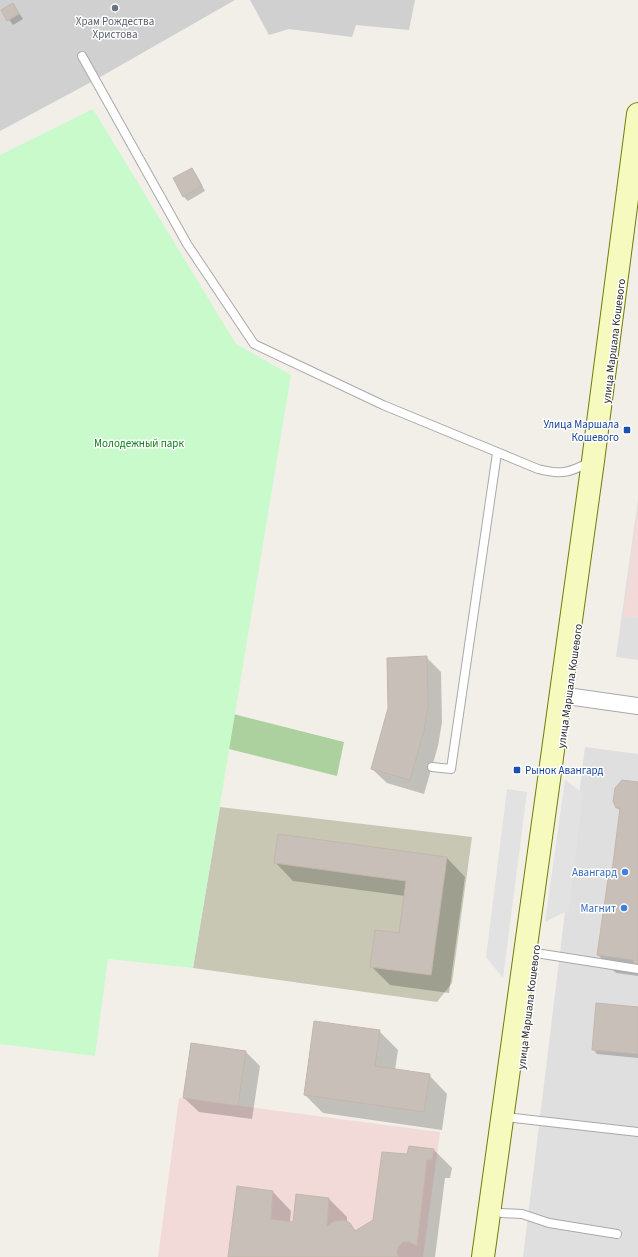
<svg xmlns="http://www.w3.org/2000/svg" width="638" height="1257" viewBox="0 0 638 1257" font-family="'Source Sans 3',sans-serif">
  <rect width="100%" height="100%" fill="#f2efe9"/>
  <!-- residential -->
  <path fill="#e0dfdf" d="M 638,499 L 638,660 L 616,657 Z
    M 585,747 L 638,754 L 638,1257 L 523,1257 Z"/>
  <!-- commercial -->
  <path fill="#f2dad9" d="M 638,507 L 638,618 L 623,616 Z
    M 179,1098 L 440,1132 L 423,1257 L 158,1257 Z"/>
  <!-- religious -->
  <path fill="#d0d0d0" d="M 0,0 L 235,0 L 95,80 L 0,131 Z
    M 250,0 L 415,0 L 409,30 L 356,25 L 352,37 L 289,29 L 269,35 Z"/>
  <!-- construction -->
  <path fill="#c7c7b4" d="M 220,807 L 472,837 L 452,983 L 437,1002 L 193,968 Z"/>
  <!-- forest -->
  <path fill="#add19e" d="M 0,655 L 344,742 L 337,776 L 0,692 Z"/>
  <!-- park -->
  <path fill="#c8facc" d="M 93,109 L 236,344 L 291,375 L 193,968 L 108,959 L 95,1056 L 0,1044 L 0,155 Z"/>
  <!-- parking -->
  <path fill="#e2e2e2" d="M 565,780 L 583,793 L 569,910 L 545,922 Z
    M 507,789 L 527,792 L 503,978 L 486,957 Z"/>
  <!-- shadow -->
  <path fill="#0003" d="M 13,4 L 23,19 L 13,25 L 2,10 Z
    M 192,169 L 196,174 L 205,191 L 188,201 L 183,196 Z
    M 427,658 L 441,672 L 442,722 L 438,746 L 424,794 L 387,783 L 372,769 Z
    M 638,783 L 638,976 L 616,973 L 598,955 L 612,880 L 620,811 L 617,807 Z
    M 279,835 L 447,858 L 465,877 L 449,993 L 390,985 L 371,966 L 399,934 L 405,896 L 293,881 L 275,862 Z
    M 638,1008 L 638,1058 L 597,1054 L 593,1049 Z
    M 379,1031 L 398,1050 L 395,1070 L 429,1075 L 447,1094 L 442,1130 L 323,1113 L 305,1095 Z
    M 246,1052 L 260,1066 L 252,1119 L 199,1112 L 184,1098 Z
    M 434,1150 L 452,1168 L 450,1178 L 445,1178 L 435,1257 L 230,1257 L 238,1187 L 273,1192 L 291,1211 L 290,1223 L 293,1223 L 329,1199 L 347,1217 L 347,1223 L 356,1231 L 373,1221 L 408,1155 Z"/>
  <!-- building -->
  <path fill="#c7bfb8" stroke="#c4b6ab" d="M 13,3 L 19,14 L 7,21 L 1,10 Z
    M 192,168 L 202,186 L 183,197 L 173,178 Z
    M 427,656 L 428,707 L 424,731 L 410,780 L 371,769 L 388,708 L 387,658 Z
    M 622,780 L 638,782 L 638,965 L 633,965 L 633,960 L 597,955 L 608,879 L 611,879 L 620,808 L 616,808 L 613,801 L 615,788 Z
    M 278,834 L 447,857 L 431,975 L 370,967 L 375,930 L 399,933 L 406,881 L 274,863 Z
    M 596,1003 L 638,1007 L 638,1054 L 592,1050 Z
    M 314,1021 L 380,1030 L 375,1066 L 430,1074 L 424,1112 L 304,1095 Z
    M 191,1043 L 246,1051 L 238,1106 L 183,1098 Z
    M 409,1146 L 434,1149 L 432,1160 L 427,1160 L 417,1246 L 409,1242 L 403,1242 L 398,1247 L 397,1253 L 399,1257 L 228,1257 L 237,1186 L 273,1191 L 271,1219 L 293,1222 L 296,1194 L 329,1198 L 327,1226 L 334,1221 L 344,1220 L 350,1223 L 355,1231 L 373,1220 L 382,1152 L 407,1154 Z"/>
  <g fill="none" stroke-linecap="round" stroke-linejoin="round">
    <!-- lane casing -->
    <g stroke="#a9a9a9" stroke-width="10">
      <path id="lane" d="M 82,56 L 187,244 L 254,344 L 383,405 L 538,469 C 561,475 569,473 590,462
        M 432,767 L 451,769 L 497,453
        M 536,953 L 638,969
        M 514,1118 L 638,1132
        M 502,1213 L 522,1214 L 549,1223 L 617,1234"/>
    </g>
    <!-- street casing -->
    <g stroke="#a9a9a9" stroke-width="18">
      <path id="street" d="M 560,695 L 638,706"/>
    </g>
    <!-- secondary casing -->
    <g stroke="#707d05" stroke-width="24">
      <path id="secondary" d="M 483,1257 L 593,461 L 638,114"/>
    </g>
    <!-- lane -->
    <use href="#lane" stroke="#fff" stroke-width="8"/>
    <!-- street -->
    <use href="#street" stroke="#fff" stroke-width="16"/>
    <!-- secondary -->
    <use href="#secondary" stroke="#f7fabf" stroke-width="22"/>
  </g>
  <!-- markers -->
  <circle fill="#6b7280" stroke="#fff" stroke-width="1.5" cx="115" cy="8" r="4"/>
  <g fill="#1a4fb4" stroke="#fff" stroke-width="1.5">
    <rect x="623" y="426" width="8" height="8" rx="2"/>
    <rect x="513" y="766" width="8" height="8" rx="2"/>
  </g>
  <g fill="#3f7fe0" stroke="#fff" stroke-width="1.5">
    <circle cx="625" cy="872" r="4"/>
    <circle cx="624" cy="908" r="4"/>
  </g>
  <g text-anchor="middle" dominant-baseline="central" stroke-width="3" stroke-linejoin="round" paint-order="stroke">
    <!-- worship labels -->
    <g font-size="11" fill="#5b616d" stroke="#fff">
      <text x="115" y="21">Храм Рождества<tspan x="115" dy="13">Христова</tspan></text>
    </g>
    <!-- street labels -->
    <g font-size="11" fill="#222" stroke="#fff">
      <text transform="translate(614 341) rotate(-83)">улица Маршала Кошевого</text>
      <text transform="translate(570 686) rotate(-82)">улица Маршала Кошевого</text>
      <text transform="translate(529 1007) rotate(-83)">улица Маршала Кошевого</text>
    </g>
    <!-- transit labels -->
    <g font-size="11" fill="#164399" stroke="#fff" text-anchor="end">
      <text x="619" y="424">Улица Маршала<tspan x="619" dy="13">Кошевого</tspan></text>
      <text x="525" y="770" text-anchor="start">Рынок Авангард</text>
    </g>
    <!-- park labels -->
    <g font-size="11" fill="#0c8416" stroke="#fff">
      <text x="139" y="443">Молодежный парк</text>
    </g>
    <!-- shop labels -->
    <g font-size="11" fill="#366cbe" stroke="#fff" text-anchor="end">
      <text x="617" y="872">Авангард</text>
      <text x="616" y="908">Магнит</text>
    </g>
  </g>
</svg>
